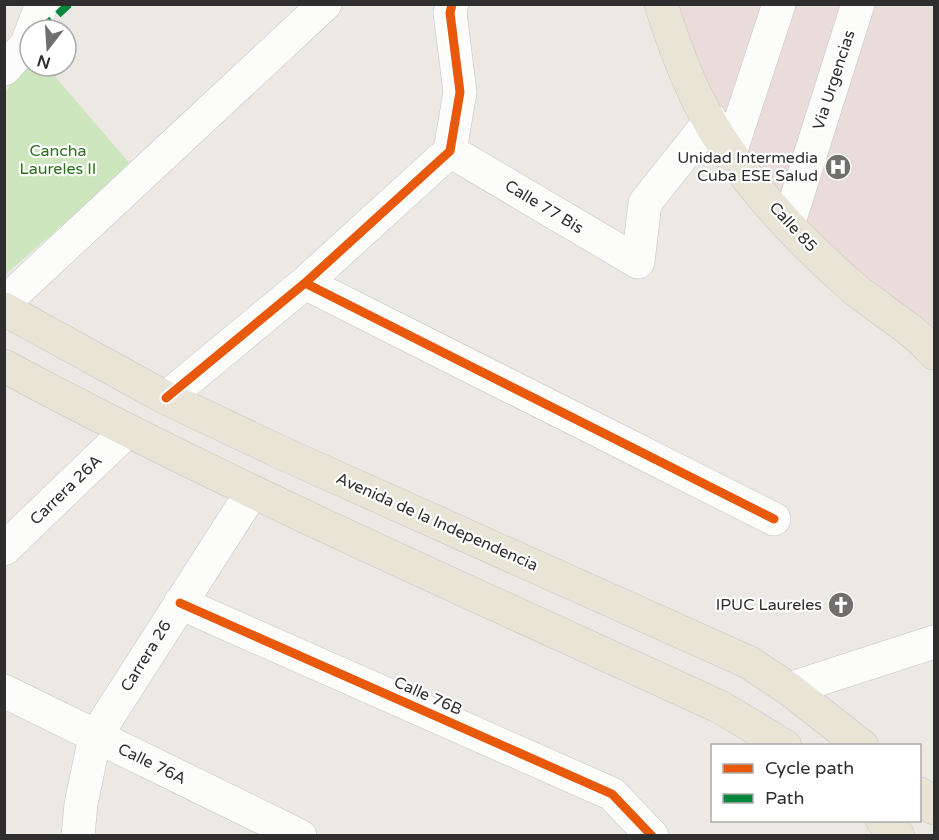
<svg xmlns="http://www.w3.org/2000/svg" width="939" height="840" viewBox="0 0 939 840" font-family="'Varela Round',sans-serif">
  <rect width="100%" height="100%" fill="#ece8e4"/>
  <!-- medical -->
  <path fill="#e9dcdb" d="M 661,5 L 934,5 L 934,353 L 788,225 Z"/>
  <!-- green -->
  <path fill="#cee6be" d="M 27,44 L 30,47 L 30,66 L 46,66 L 131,165 L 5,275 L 5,95 Z"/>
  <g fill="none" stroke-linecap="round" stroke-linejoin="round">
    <!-- minor casing -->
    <g stroke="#c5c4c5" stroke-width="34">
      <path id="minor" d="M 32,30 L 42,4
        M 4,69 L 27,44 L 30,35
        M 450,151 L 638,262 L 645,203 L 711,120
        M 730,153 L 779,4
        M 788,225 L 858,4
        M 305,283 L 774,519
        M 4,303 L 325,4
        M 166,398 L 305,283 L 450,151 L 460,92 L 450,13 L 452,4
        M 4,549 L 127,431
        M 180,603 L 612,794 L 652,836
        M 789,689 L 934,642
        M 4,691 L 300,836
        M 78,836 L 81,804 L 95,737 L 252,492"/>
    </g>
    <!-- major casing -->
    <g stroke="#c6c5c4" stroke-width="34">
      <path id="major" d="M 661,4 C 671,36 683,69 697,98 C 732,169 791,233 849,284 C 877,309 910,325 934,353
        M 4,309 L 166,398 L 282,453 L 748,662 L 789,689 L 862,746
        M 4,366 C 237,491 479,596 720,707 L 785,746
        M 920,794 L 934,808
        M 882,820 L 898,836"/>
    </g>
    <!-- minor -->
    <use href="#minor" stroke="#fcfcfb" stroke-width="33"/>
    <!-- major -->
    <use href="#major" stroke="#e8e4d6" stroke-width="33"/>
    <!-- quiet -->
    <path stroke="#00873e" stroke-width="8" stroke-dasharray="15 8" stroke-linecap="butt" d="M 41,30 L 69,4
      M 27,44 L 30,41"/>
    <!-- cycleway casing -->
    <g stroke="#fff" stroke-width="13">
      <path id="cycleway" d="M 305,283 L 774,519
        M 166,398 L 305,283 L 450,151 L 460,92 L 450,13 L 452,4
        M 180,603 L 612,794 L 652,836"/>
    </g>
    <!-- cycleway -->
    <use href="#cycleway" stroke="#e8590c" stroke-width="9"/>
  </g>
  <!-- icons -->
  <defs>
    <g id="hospital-disc" transform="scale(1.35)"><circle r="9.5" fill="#706f6e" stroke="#fff"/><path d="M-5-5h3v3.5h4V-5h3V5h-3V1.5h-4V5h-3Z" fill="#fff"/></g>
    <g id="church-disc" transform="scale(1.35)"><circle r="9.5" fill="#706f6e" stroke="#fff"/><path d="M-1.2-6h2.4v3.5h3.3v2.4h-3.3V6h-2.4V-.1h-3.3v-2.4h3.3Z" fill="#fff"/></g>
  </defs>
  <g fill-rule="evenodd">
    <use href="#hospital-disc" x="838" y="167"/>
    <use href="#church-disc" x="841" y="605"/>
  </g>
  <g text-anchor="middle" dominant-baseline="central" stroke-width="4.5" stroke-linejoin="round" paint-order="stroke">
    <!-- street labels -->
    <g font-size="16" fill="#2e2e2e" stroke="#fff">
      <text transform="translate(834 80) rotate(-72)">Via Urgencias</text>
      <text transform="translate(544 207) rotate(31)">Calle 77 Bis</text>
      <text transform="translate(793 227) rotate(47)">Calle 85</text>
      <text transform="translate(66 490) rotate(-44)">Carrera 26A</text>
      <text transform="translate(437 522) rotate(24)">Avenida de la Independencia</text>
      <text transform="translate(146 656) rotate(-58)">Carrera 26</text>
      <text transform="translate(428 696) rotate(24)">Calle 76B</text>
      <text transform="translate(152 764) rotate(26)">Calle 76A</text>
    </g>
    <!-- park labels -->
    <g font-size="16" fill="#2c6e1b" stroke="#fff">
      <text x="58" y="151">Cancha<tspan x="58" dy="18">Laureles II</tspan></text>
    </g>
    <!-- poi labels -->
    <g font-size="16" fill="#2e2e2e" stroke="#fff" text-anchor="end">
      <text x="818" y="158">Unidad Intermedia<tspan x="818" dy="18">Cuba ESE Salud</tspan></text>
      <text x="822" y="605">IPUC Laureles</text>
    </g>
  </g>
  <!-- border -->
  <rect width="939" height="840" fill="none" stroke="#2e2e2e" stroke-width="12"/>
  <!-- legend -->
  <rect x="711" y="744" width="210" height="78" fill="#ffffff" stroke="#ababab" stroke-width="1.5"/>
  <rect x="723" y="764" width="30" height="9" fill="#e8590c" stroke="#ababab" stroke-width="1.5"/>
  <text x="765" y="774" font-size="18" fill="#2e2e2e">Cycle path</text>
  <rect x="723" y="794" width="30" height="9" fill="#00873e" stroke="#ababab" stroke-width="1.5"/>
  <text x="765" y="804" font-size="18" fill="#2e2e2e">Path</text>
  <!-- north arrow -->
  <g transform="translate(48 48) rotate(197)"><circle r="28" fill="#ffffff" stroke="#ababab" stroke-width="1.5"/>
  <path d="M0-4.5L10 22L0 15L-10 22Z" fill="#706f6e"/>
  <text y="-9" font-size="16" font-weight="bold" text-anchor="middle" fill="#2e2e2e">N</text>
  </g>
</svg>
